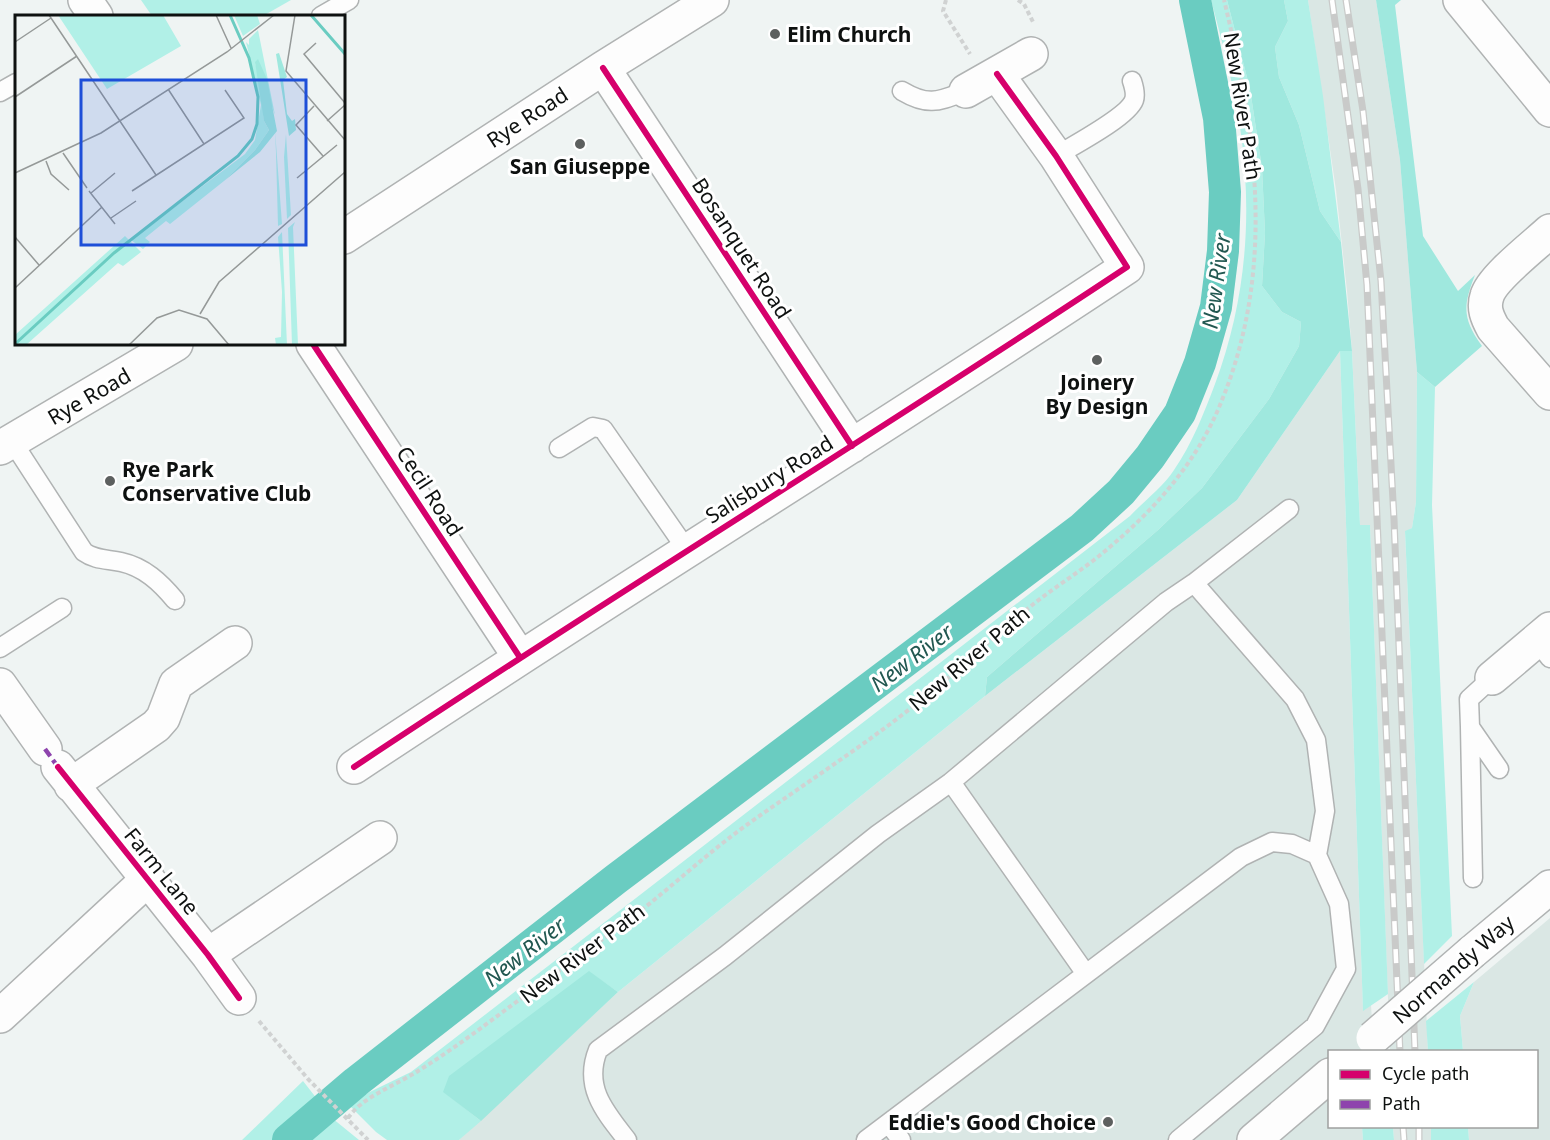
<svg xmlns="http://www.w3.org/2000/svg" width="1550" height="1140" viewBox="0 0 1550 1140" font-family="'Noto Sans',sans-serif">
  <rect width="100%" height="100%" fill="#eff4f3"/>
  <!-- built -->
  <path fill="#dae7e4" d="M 1308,0 L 1376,0 L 1400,160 L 1417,372 L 1416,502 L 1412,528 L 1405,532 L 1428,1051 L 1390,1051 L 1370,526 L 1360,525 L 1352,351 L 1347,291 L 1336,190 Z
    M 1340,351 L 1363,1010 L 1371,1005 L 1374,1051 L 1330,1052 L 1330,1126 L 1362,1127 L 1363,1140 L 459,1140 L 618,992 L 985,696 L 1237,500 Z
    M 1550,918 L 1550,1140 L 1469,1140 L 1468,1127 L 1536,1126 L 1536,1052 L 1463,1051 L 1460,1016 L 1474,982 Z
    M 1393,1127 L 1431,1127 L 1431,1140 L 1394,1140 Z"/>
  <!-- green -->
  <path fill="#b1f0e7" d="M 141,0 L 291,0 L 263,16 L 152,16 Z
    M 1211,0 L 1227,0 L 1250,89 L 1262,168 L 1265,233 L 1262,286 L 1282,312 L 1301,322 L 1299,346 L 1269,399 L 1202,488 L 1158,530 L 987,677 L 985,696 L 618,992 L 589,972 L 444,1092 L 481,1121 L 459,1140 L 387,1140 L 376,1132 L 347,1103 L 411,1072 L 1130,516 C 1144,501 1163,487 1174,470 C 1192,444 1204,413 1215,384 C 1240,317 1250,246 1245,174 C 1242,116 1226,56 1211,0 Z
    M 1284,0 L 1308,0 L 1323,96 L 1341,242 L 1320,211 L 1299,125 L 1279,77 L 1275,47 L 1288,21 Z
    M 1340,351 L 1352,351 L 1360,525 L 1370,525 L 1388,994 L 1363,1011 Z
    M 1417,372 L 1435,387 L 1432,505 L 1452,936 L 1424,964 L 1405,531 L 1412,528 L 1416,502 Z
    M 1474,982 L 1460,1016 L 1463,1051 L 1428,1051 L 1426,1021 Z
    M 303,1081 L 332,1118 L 359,1140 L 242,1140 Z
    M 1362,1127 L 1393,1127 L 1394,1140 L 1363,1140 Z
    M 1431,1127 L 1468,1127 L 1469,1140 L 1431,1140 Z"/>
  <!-- forest -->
  <path fill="#9fe8de" d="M 1227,0 L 1284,0 L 1288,21 L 1275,47 L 1279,77 L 1299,125 L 1320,211 L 1341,242 L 1352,351 L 1340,351 L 1237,500 L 985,696 L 987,677 L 1158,530 L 1202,488 L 1269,399 L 1299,346 L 1301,322 L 1282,312 L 1262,286 L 1265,233 L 1262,168 L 1250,89 Z
    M 1376,0 L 1401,0 L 1395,5 L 1423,236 L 1458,291 L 1475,275 C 1463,306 1462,318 1482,346 L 1435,387 L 1417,372 L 1400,160 Z
    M 589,971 L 618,992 L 481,1121 L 443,1092 L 449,1076 Z"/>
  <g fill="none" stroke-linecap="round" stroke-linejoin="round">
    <!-- canal -->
    <path stroke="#6accc1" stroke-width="32" d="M 288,1140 L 356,1082 L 616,879 L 1082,528 L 1121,492 L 1150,457 L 1180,413 L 1200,363 L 1216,307 L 1223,251 L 1225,192 L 1219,118 L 1195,0"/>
    <!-- service casing -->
    <g stroke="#b0b3b3" stroke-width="21">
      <path id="service" d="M 321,16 L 349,0
        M 902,91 C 929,107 939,101 966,91
        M 0,92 L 16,83
        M 1056,156 C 1072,146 1128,117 1134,100 C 1136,94 1134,87 1132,81
        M 12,441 L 84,552 C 95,560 107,559 121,562 C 144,567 160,582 175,600
        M 559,448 L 593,427 L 603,429 L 687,550
        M 1194,583 L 1289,509
        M 1536,640 L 1550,658
        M 0,648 L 62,608
        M 1492,678 L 1469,699 L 1470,727 L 1499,769
        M 1470,727 L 1473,878
        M 1086,974 L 951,782 L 1166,602 L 1194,583 L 1295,699 L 1316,740 L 1325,811 L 1317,855
        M 889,1124 L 901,1140
        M 627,1140 C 605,1112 583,1087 598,1050 L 725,956 L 878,834 L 951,782
        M 866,1140 L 1241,857 L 1272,842 L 1292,844 L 1317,855 L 1339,904 L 1346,969 L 1315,1026 L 1178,1140"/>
    </g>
    <!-- minor casing -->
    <g stroke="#b0b3b3" stroke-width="36">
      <path id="minor" d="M 85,0 L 96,16
        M 1460,0 L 1550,110
        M 603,68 L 852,446
        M 966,91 L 1031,54
        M 1550,231 C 1535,245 1492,278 1487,296 C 1483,308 1487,317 1493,328 L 1550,393
        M 344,237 L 603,68 L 712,0
        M 313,344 L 519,656
        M 0,448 L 176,344
        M 1492,678 L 1550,629
        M 0,685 L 45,749
        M 58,767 L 208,955 L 239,998
        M 354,767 C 609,597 871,437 1127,267 L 1056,156 L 997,74
        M 71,785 L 156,726 L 163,718 L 176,684 L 235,643
        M 1472,952 L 1550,887
        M 208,955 L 380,838
        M 0,1016 L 148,879
        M 1254,1140 L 1330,1075"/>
    </g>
    <!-- path -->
    <path stroke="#d0d2d2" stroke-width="4" stroke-dasharray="4.5 3" stroke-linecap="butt" d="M 946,0 L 943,11 L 970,54
      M 1018,0 L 1024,4 L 1034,24
      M 259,1021 L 308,1079 L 368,1140
      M 348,1118 C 363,1096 395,1086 418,1071 C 462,1044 503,1011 545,981 C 576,958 608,936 639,912 C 676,883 710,851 748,824 C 807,782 868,743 925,697 C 961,668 995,635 1031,606 C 1051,590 1073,576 1094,560 C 1147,518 1194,468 1220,405 C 1276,271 1257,136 1224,0"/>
    <!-- service -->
    <use href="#service" stroke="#fdfdfd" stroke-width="18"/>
    <!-- minor -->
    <use href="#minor" stroke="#fdfdfd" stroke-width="33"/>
    <!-- rail casing -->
    <g stroke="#c9cac9" stroke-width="7">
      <path id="rail" d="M 1332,0 L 1358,189 L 1367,285 L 1400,1052
        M 1346,0 L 1363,111 L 1381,281 L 1394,519 L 1415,1052
        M 1403,1126 L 1404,1140
        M 1419,1126 L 1419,1140"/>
    </g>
    <!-- rail -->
    <use href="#rail" stroke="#fff" stroke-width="4.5" stroke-dasharray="14" stroke-linecap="butt"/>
    <!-- minor-bridge casing -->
    <g stroke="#b0b3b3" stroke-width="36" stroke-linecap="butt">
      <path id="minor-bridge" d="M 1373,1038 L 1472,952"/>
    </g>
    <!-- minor-bridge -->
    <use href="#minor-bridge" stroke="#fdfdfd" stroke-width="33"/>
    <!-- quiet -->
    <path stroke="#8e44ad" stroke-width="4.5" stroke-dasharray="9 4.5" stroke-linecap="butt" d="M 45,749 L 58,767"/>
    <!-- cycleway casing -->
    <g stroke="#fff" stroke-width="10">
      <path id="cycleway" d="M 603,68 L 852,446
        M 313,344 L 519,656
        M 58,767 L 208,955 L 239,998
        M 354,767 C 609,597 871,437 1127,267 L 1056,156 L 997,74"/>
    </g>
    <!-- cycleway -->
    <use href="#cycleway" stroke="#d6006c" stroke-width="6"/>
  </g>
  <!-- markers -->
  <g fill="#5d605f" stroke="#fff" stroke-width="2">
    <circle cx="775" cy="34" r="6"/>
    <circle cx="580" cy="144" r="6"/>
    <circle cx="1097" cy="360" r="6"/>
    <circle cx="110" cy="481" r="6"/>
    <circle cx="1108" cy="1122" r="6"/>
  </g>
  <g text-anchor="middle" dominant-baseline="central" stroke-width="6" stroke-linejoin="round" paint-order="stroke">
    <!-- poi labels -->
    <g font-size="21" font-weight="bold" fill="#0e1110" stroke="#fff" text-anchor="start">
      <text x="787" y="34">Elim Church</text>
      <text x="580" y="166" text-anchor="middle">San Giuseppe</text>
      <text x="1097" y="382" text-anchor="middle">Joinery<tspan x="1097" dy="24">By Design</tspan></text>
      <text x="122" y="469">Rye Park<tspan x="122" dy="24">Conservative Club</tspan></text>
      <text x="1096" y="1122" text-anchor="end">Eddie's Good Choice</text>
    </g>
    <!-- street labels -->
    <g font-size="21" fill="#0e1110" stroke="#fff">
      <text transform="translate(1243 106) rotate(81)">New River Path</text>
      <text transform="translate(527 117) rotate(-33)">Rye Road</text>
      <text transform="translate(742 248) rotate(57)">Bosanquet Road</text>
      <text transform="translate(89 396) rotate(-30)">Rye Road</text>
      <text transform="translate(769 479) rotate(-32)">Salisbury Road</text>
      <text transform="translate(430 491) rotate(57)">Cecil Road</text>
      <text transform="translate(969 658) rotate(-40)">New River Path</text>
      <text transform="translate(162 871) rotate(51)">Farm Lane</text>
      <text transform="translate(582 953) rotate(-37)">New River Path</text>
      <text transform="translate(1453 969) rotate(-41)">Normandy Way</text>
    </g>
    <!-- water labels -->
    <g font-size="22" font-style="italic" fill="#225851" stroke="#fff">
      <text transform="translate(1215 281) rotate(-82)">New River</text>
      <text transform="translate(911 657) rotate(-37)">New River</text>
      <text transform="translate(524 951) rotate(-38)">New River</text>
    </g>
  </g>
  <!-- overview -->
  <g transform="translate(15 15)">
    <rect width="330" height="330" fill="#eff4f3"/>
    <path d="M 43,0 L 148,0 L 166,31 L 92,74 ZM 219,0 L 242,0 L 245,9 L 228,21 ZM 243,15 L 260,100 L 240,47 L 247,77 L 249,106 L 254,115 L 240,135 L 209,166 L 155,209 L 151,206 L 130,223 L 135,227 L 128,234 L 116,225 L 230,139 L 240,125 L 246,90 L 231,27 L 234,30 L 234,24 ZM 260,115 L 267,209 L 263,211 L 261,138 ZM 271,119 L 276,200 L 272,204 L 269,142 ZM 280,207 L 278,212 L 283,330 L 277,330 L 273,213 ZM 267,217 L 272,330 L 261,330 L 260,323 L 266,322 L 267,277 L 263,222 ZM 110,221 L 126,237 L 108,251 L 103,248 L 11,330 L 0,330 L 0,320 Z" fill="#b1f0e7"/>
    <path d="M 264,38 L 272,62 L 268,65 L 272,99 L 277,106 L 280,104 L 281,115 L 274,121 L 261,39 ZM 243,44 L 252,64 L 262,116 L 245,137 L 209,166 L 240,135 L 254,115 L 249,106 L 240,47 Z" fill="#9fe8de"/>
    <path fill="none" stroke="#6accc1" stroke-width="3" d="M 296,0 L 330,39M 0,329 L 99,238 L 223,141 L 237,124 L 242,109 L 243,82 L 234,43 L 215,0"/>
    <path fill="none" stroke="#959998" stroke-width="1.5" d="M 34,0 L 141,160M 201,0 L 216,33M 280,0 L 271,56 L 330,125M 0,27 L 36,3M 301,28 L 289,39 L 330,88M 153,74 L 189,129M 0,82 L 62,41M 299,91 L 281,110 L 308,141M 312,106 L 330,90M 48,138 L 72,173M 31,146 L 36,159 L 54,175M 0,158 L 86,118 L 212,37 L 259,0M 282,163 L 322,130M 74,176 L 100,209M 117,176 L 229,103 L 210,75M 76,178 L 100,158M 96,203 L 121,186M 0,222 L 24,250M 0,273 L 87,192M 185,299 L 204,267 L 330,157M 114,330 L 142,303 L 164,295 L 192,304 L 214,330"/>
    <path fill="#1d4ed8" fill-opacity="0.15" stroke="#1d4ed8" stroke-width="3" d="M 66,65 L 291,65 L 291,230 L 66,230 Z"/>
    <rect width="330" height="330" fill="none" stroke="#0e1110" stroke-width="3"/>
  </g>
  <!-- legend -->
  <rect x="1328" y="1050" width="210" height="78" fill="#ffffff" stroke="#9fa09f" stroke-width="1.5"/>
  <rect x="1340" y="1070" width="30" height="9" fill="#d6006c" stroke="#9fa09f" stroke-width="1.5"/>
  <text x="1382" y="1080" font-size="18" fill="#0e1110">Cycle path</text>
  <rect x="1340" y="1100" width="30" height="9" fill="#8e44ad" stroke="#9fa09f" stroke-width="1.5"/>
  <text x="1382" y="1110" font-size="18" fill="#0e1110">Path</text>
</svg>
